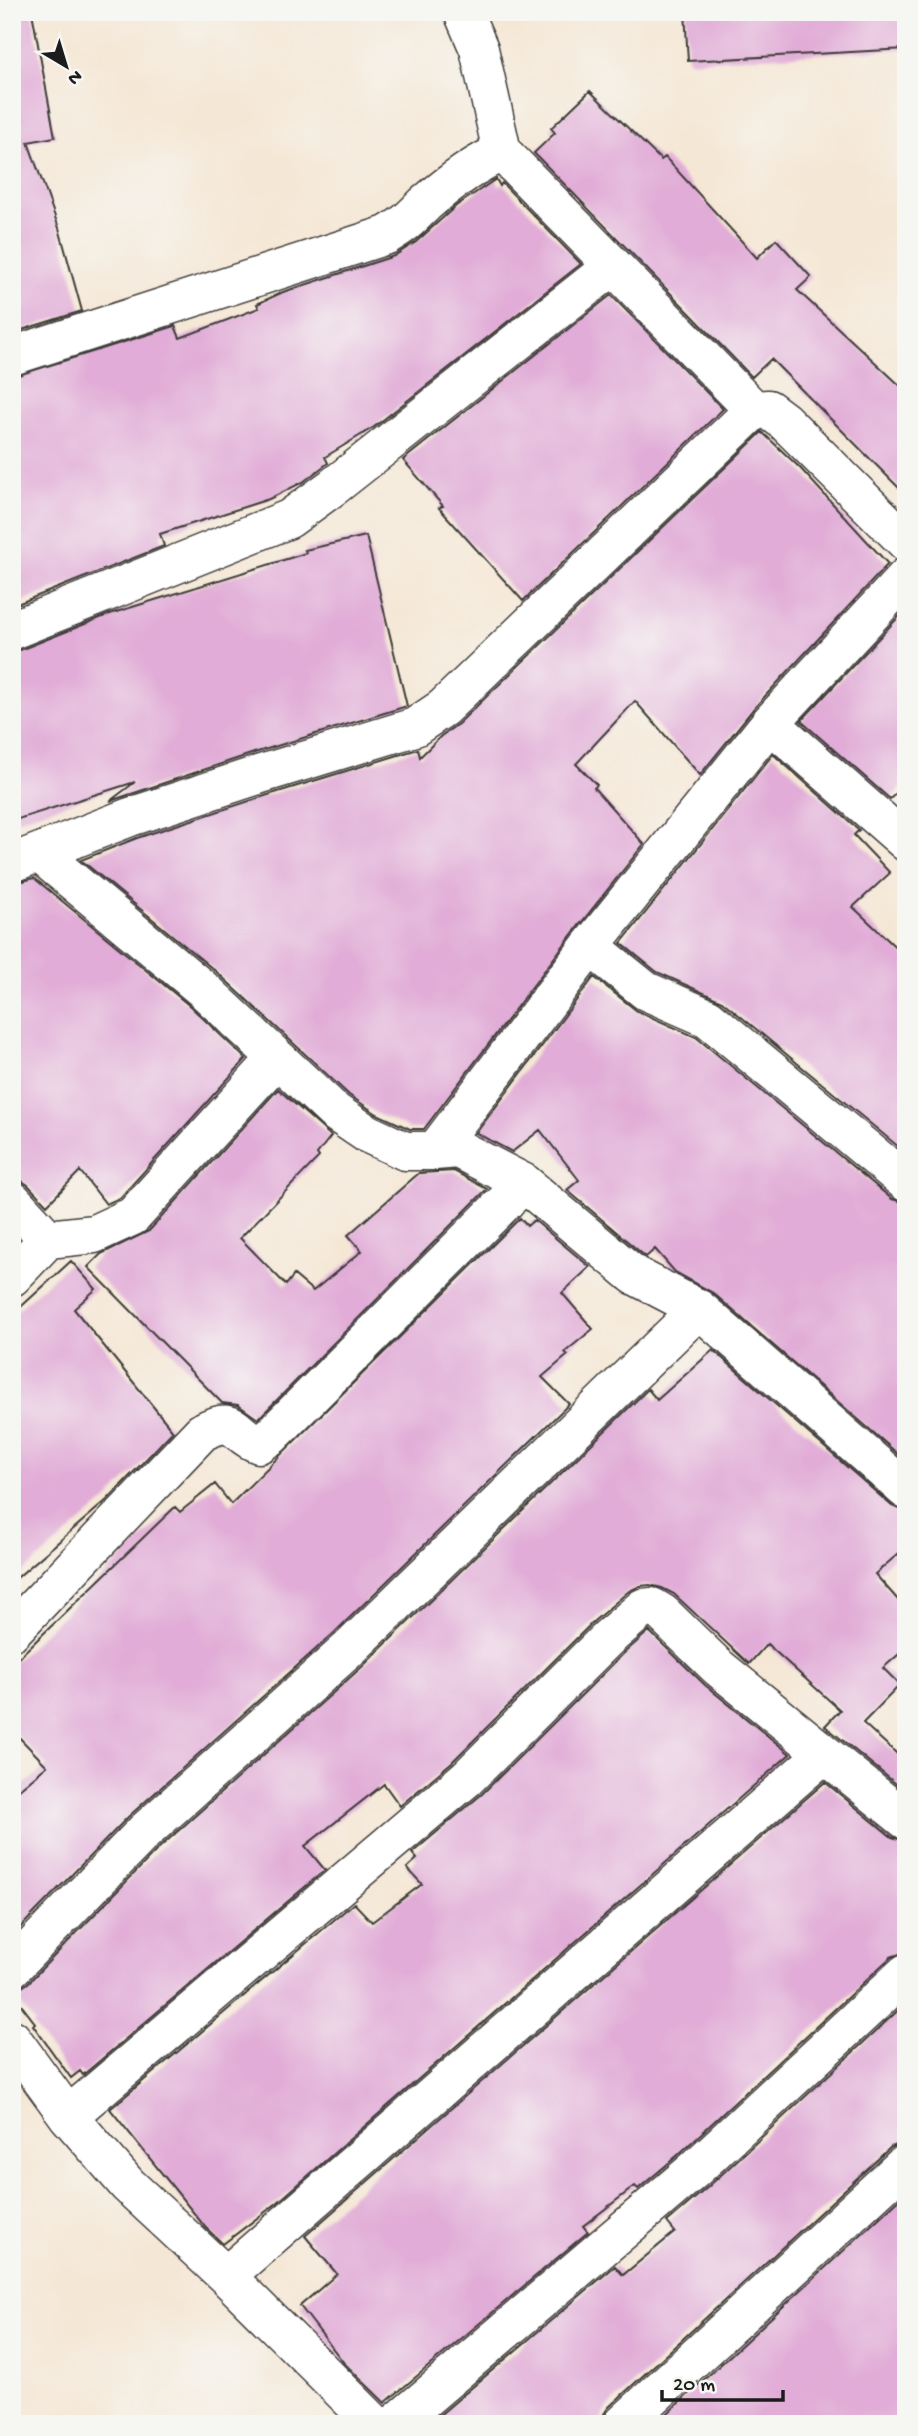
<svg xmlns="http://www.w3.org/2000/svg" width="918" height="2436" viewBox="0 0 918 2436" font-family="'Gochi Hand',sans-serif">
  <rect width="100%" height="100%" fill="#f6f6f2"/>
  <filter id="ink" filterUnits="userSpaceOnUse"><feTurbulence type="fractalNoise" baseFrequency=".0143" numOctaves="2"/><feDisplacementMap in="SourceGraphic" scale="14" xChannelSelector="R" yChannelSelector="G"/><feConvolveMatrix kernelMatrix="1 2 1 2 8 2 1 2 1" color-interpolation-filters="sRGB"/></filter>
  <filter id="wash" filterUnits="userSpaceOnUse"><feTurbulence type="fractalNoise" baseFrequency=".00686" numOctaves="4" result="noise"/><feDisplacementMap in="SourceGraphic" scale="28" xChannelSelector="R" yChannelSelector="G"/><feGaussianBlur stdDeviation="1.57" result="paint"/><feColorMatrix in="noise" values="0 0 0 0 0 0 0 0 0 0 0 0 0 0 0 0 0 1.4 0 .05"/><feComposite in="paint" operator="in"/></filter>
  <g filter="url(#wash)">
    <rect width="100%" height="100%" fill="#f5e7d5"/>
    <g id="blocks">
      <!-- building -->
      <path fill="#e1acd7" d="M 12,12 L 32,12 L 55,137 L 28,142 L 59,228 L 82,311 L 12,333 Z
        M 685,12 L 906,12 L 906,49 L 688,61 Z
        M 590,91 L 661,160 L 665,157 L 757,258 L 776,239 L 811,277 L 797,290 L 906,391 L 906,495 L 771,359 L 752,377 L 534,153 L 555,133 L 551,128 Z
        M 496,179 L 500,186 L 502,183 L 581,264 L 374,427 L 325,457 L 328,463 L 303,482 L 269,499 L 160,534 L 164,546 L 12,606 L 12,377 L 175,326 L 180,338 L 259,308 L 257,304 L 283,292 L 394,256 L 416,242 L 456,206 Z
        M 611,295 L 723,409 L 523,601 L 439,508 L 443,506 L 403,460 Z
        M 762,432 L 800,468 L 888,564 L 754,708 L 700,775 L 635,701 L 576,764 L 597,785 L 594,788 L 644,844 L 573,933 L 424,1129 L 410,1129 L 377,1114 L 349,1095 L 219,974 L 81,860 L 137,838 L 268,795 L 418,749 L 420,757 L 441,736 L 458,724 Z
        M 366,536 L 407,706 L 254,753 L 110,801 L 135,782 L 12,821 L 12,651 L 20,650 L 110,614 L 306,553 L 305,550 Z
        M 906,609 L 906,784 L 890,799 L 801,721 Z
        M 773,754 L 859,830 L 854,835 L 890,873 L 853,907 L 906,957 L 906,1153 L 722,1001 L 657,972 L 621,943 Z
        M 34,878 L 191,1007 L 246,1059 L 120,1198 L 106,1204 L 80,1171 L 47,1205 L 28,1185 L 19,1179 L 12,1179 L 12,884 Z
        M 594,977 L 637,1011 L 696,1037 L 892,1199 L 906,1203 L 906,1461 L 713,1293 L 675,1272 L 655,1249 L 646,1257 L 567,1190 L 579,1180 L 540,1130 L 512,1152 L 476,1133 Z
        M 278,1089 L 331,1136 L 317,1154 L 319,1157 L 240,1238 L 286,1285 L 294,1275 L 313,1291 L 362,1251 L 348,1235 L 419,1173 L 454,1171 L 487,1189 L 258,1419 L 238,1405 L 222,1403 L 88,1267 L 101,1254 L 149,1231 Z
        M 520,1218 L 527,1226 L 534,1220 L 590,1267 L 562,1293 L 593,1329 L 565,1352 L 568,1355 L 542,1377 L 569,1404 L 334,1633 L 128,1817 L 12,1936 L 12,1795 L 47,1766 L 12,1730 L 12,1664 L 175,1507 L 180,1512 L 215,1484 L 231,1504 Z
        M 71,1261 L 96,1289 L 74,1309 L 173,1431 L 107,1500 L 12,1582 L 12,1315 Z
        M 713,1350 L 892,1506 L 906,1511 L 906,1547 L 875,1574 L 906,1609 L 906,1648 L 883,1668 L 900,1685 L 863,1723 L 906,1762 L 906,1792 L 825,1726 L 840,1710 L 767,1644 L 749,1664 L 674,1594 L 662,1588 L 650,1585 L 640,1586 L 629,1591 L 594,1621 L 452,1762 L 400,1806 L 384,1784 L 305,1846 L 325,1870 L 83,2075 L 80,2071 L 71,2078 L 33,2025 L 35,2023 L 12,1993 L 12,1989 L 19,1989 L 28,1983 L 159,1848 L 364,1665 L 648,1389 L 657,1400 Z
        M 649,1631 L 705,1685 L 790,1754 L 277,2203 L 223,2244 L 205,2227 L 110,2109 L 354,1903 L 372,1922 L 422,1884 L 407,1868 L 417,1859 L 412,1853 L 482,1794 L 623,1654 Z
        M 825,1782 L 892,1837 L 906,1841 L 906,1952 L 891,1957 L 678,2155 L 638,2189 L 635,2186 L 583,2226 L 588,2232 L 385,2403 L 344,2363 L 300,2306 L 337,2274 L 305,2236 Z
        M 906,2003 L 906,2142 L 891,2147 L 608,2408 L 602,2417 L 602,2424 L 429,2424 L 615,2266 L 623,2275 L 675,2232 L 667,2222 L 708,2187 Z
        M 906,2193 L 906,2424 L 656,2424 Z"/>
    </g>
  </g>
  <g filter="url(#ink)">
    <use href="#blocks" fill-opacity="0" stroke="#3d3a38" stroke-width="2"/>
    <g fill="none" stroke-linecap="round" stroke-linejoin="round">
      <!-- minor casing -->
      <g stroke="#3d3a38" stroke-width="41">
        <path id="minor" d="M 463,12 L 479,49 L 502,152
          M 12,356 L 387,235 C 406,224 410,219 425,204 C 448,184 475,164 502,152 L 754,410
          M 12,630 L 289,519 L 333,487 L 613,266
          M 770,723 L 906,842
          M 39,853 L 205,991 L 335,1112 L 366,1133 L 405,1151 L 435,1151 L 458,1149 L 524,1183 L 634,1275 L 699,1309 L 906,1490
          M 12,863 L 130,817 L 261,774 L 415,727 L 443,708 L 754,410 L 768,409 L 784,421 L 906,542
          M 590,946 L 646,991 L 708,1018 L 906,1182
          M 435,1151 L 590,946 L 770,723 L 906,577
          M 12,1200 L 48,1239
          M 12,1277 L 48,1239 L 94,1234 L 133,1216 L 277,1058
          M 12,1631 L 202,1432 C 238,1413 232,1435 259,1444 L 271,1436 L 524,1183
          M 12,1968 L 144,1832 L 349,1649 L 699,1309
          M 12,2039 L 68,2116 L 128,2185 L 226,2276 L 375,2424
          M 68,2116 L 467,1778 L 608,1638 L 643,1608 L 652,1607 L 662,1613 L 719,1668 L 906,1820
          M 226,2276 L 824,1754
          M 395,2424 L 693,2171 L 906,1973
          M 623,2424 L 906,2163"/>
      </g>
      <!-- minor -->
      <use href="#minor" stroke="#fff" stroke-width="38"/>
    </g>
  </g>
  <!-- margin -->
  <rect width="918" height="2436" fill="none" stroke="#f6f6f2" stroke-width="42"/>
  <!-- north arrow -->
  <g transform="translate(66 66) rotate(142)" stroke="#f6f6f2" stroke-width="5" paint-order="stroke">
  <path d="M0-5L12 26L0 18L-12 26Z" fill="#1c1c1c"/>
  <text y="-10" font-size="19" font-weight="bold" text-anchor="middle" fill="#1c1c1c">N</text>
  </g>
  <!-- scale -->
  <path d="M662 2390v10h121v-10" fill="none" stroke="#1c1c1c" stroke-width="3.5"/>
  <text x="673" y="2390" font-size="21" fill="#1c1c1c" stroke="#f6f6f2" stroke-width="5" paint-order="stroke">20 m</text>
</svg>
